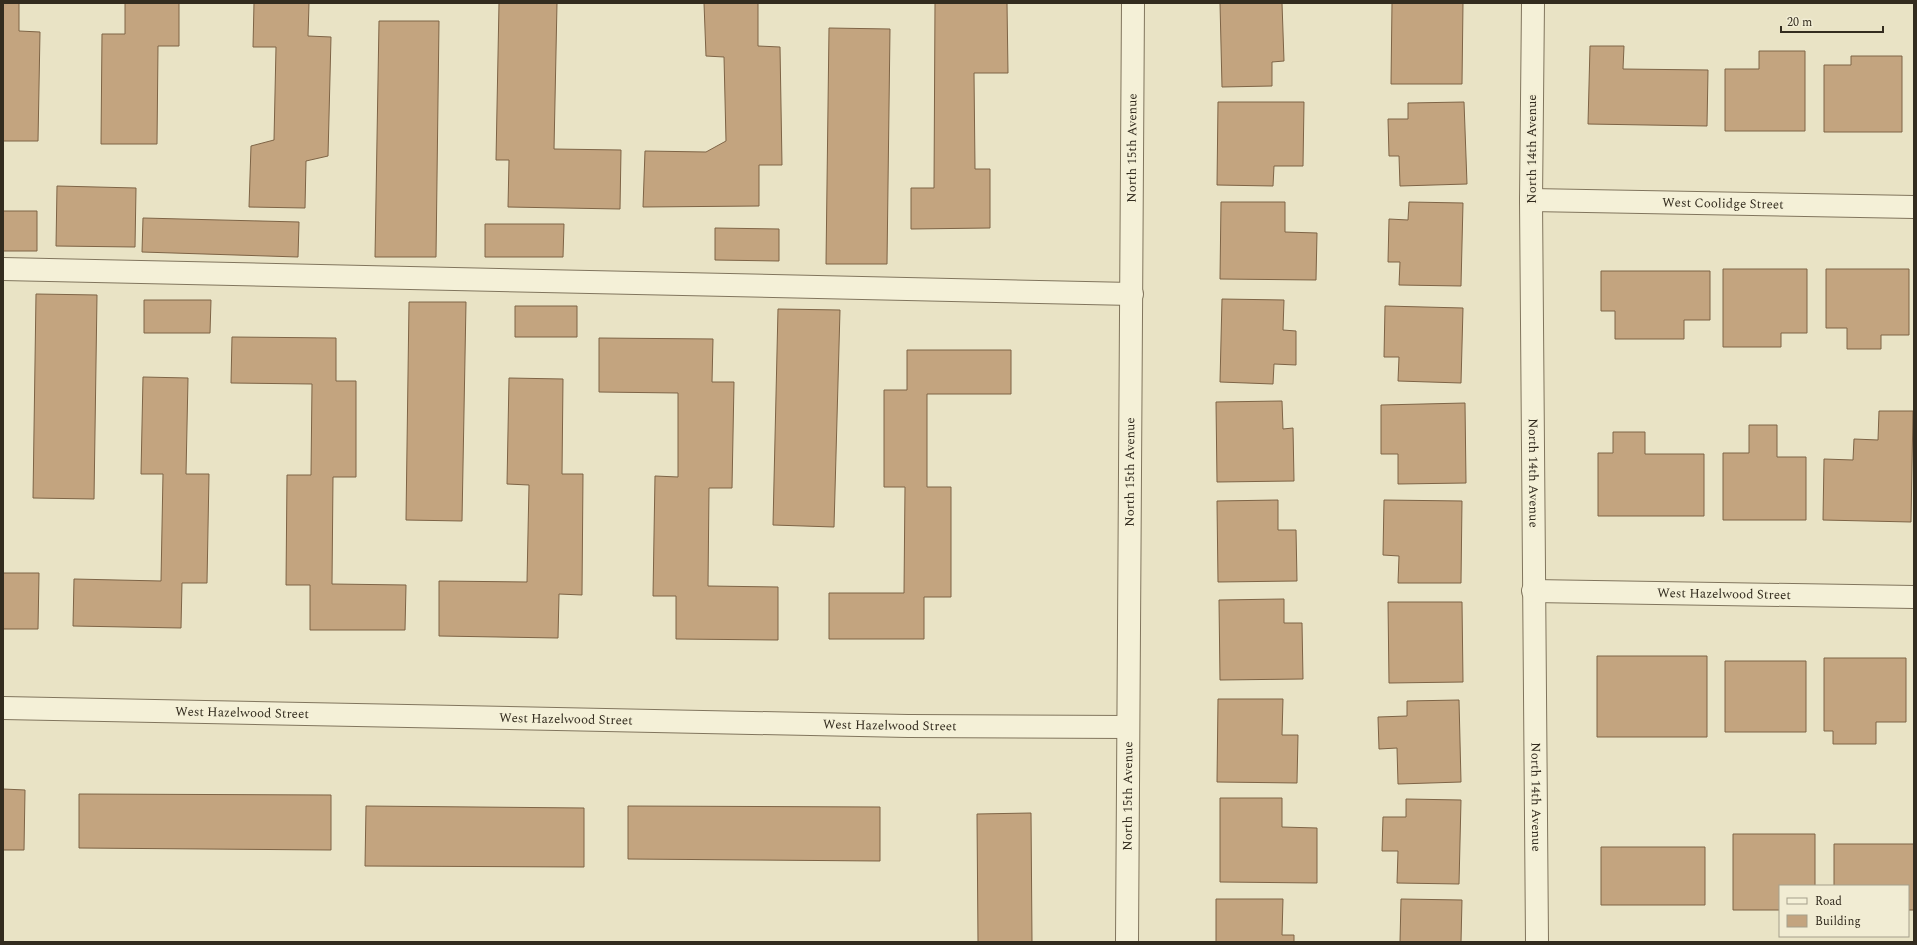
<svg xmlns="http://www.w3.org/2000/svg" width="1917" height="945" viewBox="0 0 1917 945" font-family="Spectral,serif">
  <rect width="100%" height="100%" fill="#e9e3c5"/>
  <!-- building -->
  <path fill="#c3a47f" stroke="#7e6446" d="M 3,3 L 19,3 L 19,31 L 40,32 L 38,141 L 3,141 Z
    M 125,3 L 179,3 L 179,46 L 158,46 L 157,144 L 101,144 L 102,34 L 125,34 Z
    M 254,3 L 309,3 L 308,36 L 331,37 L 328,156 L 306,161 L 305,208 L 249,207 L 251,146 L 274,140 L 276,47 L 253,47 Z
    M 499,3 L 557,3 L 554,149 L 621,150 L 620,209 L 508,207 L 509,160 L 496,160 Z
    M 704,3 L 758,3 L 758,46 L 780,47 L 782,165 L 759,165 L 759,206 L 643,207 L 645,151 L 706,152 L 726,141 L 724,57 L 706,56 Z
    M 935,3 L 1007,3 L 1008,73 L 974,73 L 975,169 L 990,169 L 990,228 L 911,229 L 911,188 L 934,188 Z
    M 1220,3 L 1282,3 L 1284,61 L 1272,62 L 1272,86 L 1222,87 Z
    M 1392,3 L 1463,3 L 1462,84 L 1391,84 Z
    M 379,21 L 439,21 L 436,257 L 375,257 Z
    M 829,28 L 890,29 L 887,264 L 826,264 Z
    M 1590,46 L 1624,46 L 1623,69 L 1708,70 L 1707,126 L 1588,124 Z
    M 1759,51 L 1805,51 L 1805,131 L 1725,131 L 1725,69 L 1759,69 Z
    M 1851,56 L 1902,56 L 1902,132 L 1824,132 L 1824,65 L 1851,65 Z
    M 1218,102 L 1304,102 L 1303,166 L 1274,166 L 1273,186 L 1217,185 Z
    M 1464,102 L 1467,184 L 1400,186 L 1399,156 L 1389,156 L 1388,119 L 1408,119 L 1408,103 Z
    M 57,186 L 136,188 L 135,247 L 56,246 Z
    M 1221,202 L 1285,202 L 1285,232 L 1317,233 L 1316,280 L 1220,279 Z
    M 1409,202 L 1463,203 L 1461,286 L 1399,285 L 1400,262 L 1388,262 L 1389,219 L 1408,220 Z
    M 3,211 L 37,211 L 37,251 L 3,251 Z
    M 143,218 L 299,222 L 298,257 L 142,252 Z
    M 485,224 L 564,224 L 563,257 L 485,257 Z
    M 715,228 L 779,229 L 779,261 L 715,260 Z
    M 1723,269 L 1807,269 L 1807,333 L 1781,333 L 1781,347 L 1723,347 Z
    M 1826,269 L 1909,269 L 1909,335 L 1881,335 L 1881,349 L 1847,349 L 1847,328 L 1826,328 Z
    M 1601,271 L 1710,271 L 1710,320 L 1684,320 L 1684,339 L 1615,339 L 1615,311 L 1601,311 Z
    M 36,294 L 97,295 L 94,499 L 33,498 Z
    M 1222,299 L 1284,300 L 1283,330 L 1296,331 L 1296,365 L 1274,364 L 1273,384 L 1220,382 Z
    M 144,300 L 211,300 L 210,333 L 144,333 Z
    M 409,302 L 466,302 L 462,521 L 406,520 Z
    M 515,306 L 577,306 L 577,337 L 515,337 Z
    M 1385,306 L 1463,308 L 1461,383 L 1398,381 L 1399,357 L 1384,357 Z
    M 778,309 L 840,310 L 834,527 L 773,525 Z
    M 232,337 L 336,338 L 336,381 L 356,381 L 356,477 L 333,477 L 332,584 L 406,585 L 405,630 L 310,630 L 310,585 L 286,585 L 287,475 L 311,475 L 312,384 L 231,383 Z
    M 599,338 L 713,339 L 712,382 L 734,382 L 732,488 L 709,488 L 708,586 L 778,587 L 778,640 L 676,639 L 676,596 L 653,596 L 655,476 L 678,477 L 678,393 L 599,392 Z
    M 907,350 L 1011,350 L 1011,394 L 927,394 L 927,487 L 951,487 L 951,597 L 924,597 L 924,639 L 829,639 L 829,593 L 904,593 L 905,487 L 884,487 L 884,390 L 907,390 Z
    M 143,377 L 188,378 L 186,474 L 209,474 L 207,583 L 182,583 L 181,628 L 73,626 L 74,579 L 161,581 L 163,474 L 141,474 Z
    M 509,378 L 563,379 L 562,474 L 583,474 L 582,595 L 559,594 L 558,638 L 439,636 L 439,581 L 527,582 L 529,485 L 507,484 Z
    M 1282,401 L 1283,429 L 1293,428 L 1294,481 L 1217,482 L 1216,402 Z
    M 1465,403 L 1466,483 L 1398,484 L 1398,454 L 1381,454 L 1381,405 Z
    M 1879,411 L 1913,411 L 1911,522 L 1823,520 L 1824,459 L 1853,460 L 1854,439 L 1878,440 Z
    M 1749,425 L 1777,425 L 1777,457 L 1806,457 L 1806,520 L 1723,520 L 1723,453 L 1749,453 Z
    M 1613,432 L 1645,432 L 1645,454 L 1704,454 L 1704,516 L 1598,516 L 1598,453 L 1613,453 Z
    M 1278,500 L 1278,530 L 1296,530 L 1297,581 L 1218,582 L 1217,501 Z
    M 1384,500 L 1462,501 L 1461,583 L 1398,583 L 1399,556 L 1383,555 Z
    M 3,573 L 39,573 L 38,629 L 3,629 Z
    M 1284,599 L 1284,623 L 1302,623 L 1303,679 L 1220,680 L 1219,600 Z
    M 1388,602 L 1462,602 L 1463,682 L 1389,683 Z
    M 1597,656 L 1707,656 L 1707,737 L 1597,737 Z
    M 1824,658 L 1906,658 L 1906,722 L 1876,722 L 1876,744 L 1833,744 L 1833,731 L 1824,731 Z
    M 1725,661 L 1806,661 L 1806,732 L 1725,732 Z
    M 1218,699 L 1283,699 L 1282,735 L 1298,735 L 1297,783 L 1217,782 Z
    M 1459,700 L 1461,782 L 1398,784 L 1397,748 L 1379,749 L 1378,717 L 1407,716 L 1407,701 Z
    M 3,789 L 25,790 L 24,850 L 3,850 Z
    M 79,794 L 331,795 L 331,850 L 79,848 Z
    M 1220,798 L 1282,798 L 1282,827 L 1317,828 L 1317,883 L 1220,882 Z
    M 1406,799 L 1461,800 L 1459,884 L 1397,883 L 1398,851 L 1382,851 L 1383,817 L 1406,817 Z
    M 366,806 L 584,808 L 584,867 L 365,866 Z
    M 628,806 L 880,807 L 880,861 L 628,859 Z
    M 1031,813 L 1032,942 L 978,942 L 977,814 Z
    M 1733,834 L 1815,834 L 1815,886 L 1780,886 L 1780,910 L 1733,910 Z
    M 1834,844 L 1914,844 L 1914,910 L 1908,910 L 1908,886 L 1834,886 Z
    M 1601,847 L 1705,847 L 1705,905 L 1601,905 Z
    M 1216,899 L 1283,899 L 1282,935 L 1294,935 L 1294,942 L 1216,942 Z
    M 1401,899 L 1462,900 L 1461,942 L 1400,942 Z"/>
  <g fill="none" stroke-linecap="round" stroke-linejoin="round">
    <!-- minor casing -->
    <g stroke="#81755d" stroke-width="24">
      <g id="minor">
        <path id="s1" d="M 1533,3 L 1531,200 L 1537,942"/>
        <path id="s2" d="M 1531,200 L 1914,207"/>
        <path d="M 3,269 L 1132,294"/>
        <path id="s3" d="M 1533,591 L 1914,597"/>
        <path id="s4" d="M 3,708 L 908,726 L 1128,727"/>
        <path id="s5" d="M 1127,942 L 1133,3"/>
      </g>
    </g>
    <!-- minor -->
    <use href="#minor" stroke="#f4f0d7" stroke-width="22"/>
  </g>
  <g text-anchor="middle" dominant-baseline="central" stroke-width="3.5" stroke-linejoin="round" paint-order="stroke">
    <!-- street labels -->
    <g font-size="13" fill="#332c1f" stroke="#f1ecd3">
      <text stroke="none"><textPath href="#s5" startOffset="794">North 15th Avenue</textPath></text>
      <text transform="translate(1532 149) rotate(-90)">North 14th Avenue</text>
      <text stroke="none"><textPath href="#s2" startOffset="192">West Coolidge Street</textPath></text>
      <text stroke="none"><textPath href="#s5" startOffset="470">North 15th Avenue</textPath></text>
      <text stroke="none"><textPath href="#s1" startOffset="470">North 14th Avenue</textPath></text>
      <text stroke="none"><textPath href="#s3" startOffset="191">West Hazelwood Street</textPath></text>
      <text stroke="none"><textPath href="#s4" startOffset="239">West Hazelwood Street</textPath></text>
      <text stroke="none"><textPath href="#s4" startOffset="563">West Hazelwood Street</textPath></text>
      <text stroke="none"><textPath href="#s4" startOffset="887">West Hazelwood Street</textPath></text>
      <text stroke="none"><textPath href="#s5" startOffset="146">North 15th Avenue</textPath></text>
      <text stroke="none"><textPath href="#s1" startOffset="794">North 14th Avenue</textPath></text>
    </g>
  </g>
  <!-- border -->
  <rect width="1917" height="945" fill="none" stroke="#332c1f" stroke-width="8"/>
  <!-- legend -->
  <rect x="1779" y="885" width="130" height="52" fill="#f1ecd3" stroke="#a59f8b"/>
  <rect x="1787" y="898" width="20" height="6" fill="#f4f0d7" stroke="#a59f8b"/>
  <text x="1815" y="905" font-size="12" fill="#332c1f">Road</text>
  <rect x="1787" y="915" width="20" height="12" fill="#c3a47f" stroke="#a59f8b"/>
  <text x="1815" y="925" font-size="12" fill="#332c1f">Building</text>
  <!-- scale -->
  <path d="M1781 26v6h102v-6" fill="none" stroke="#332c1f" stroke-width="2"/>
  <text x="1787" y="26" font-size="12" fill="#332c1f" stroke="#f1ecd3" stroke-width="3" paint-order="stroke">20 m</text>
</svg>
